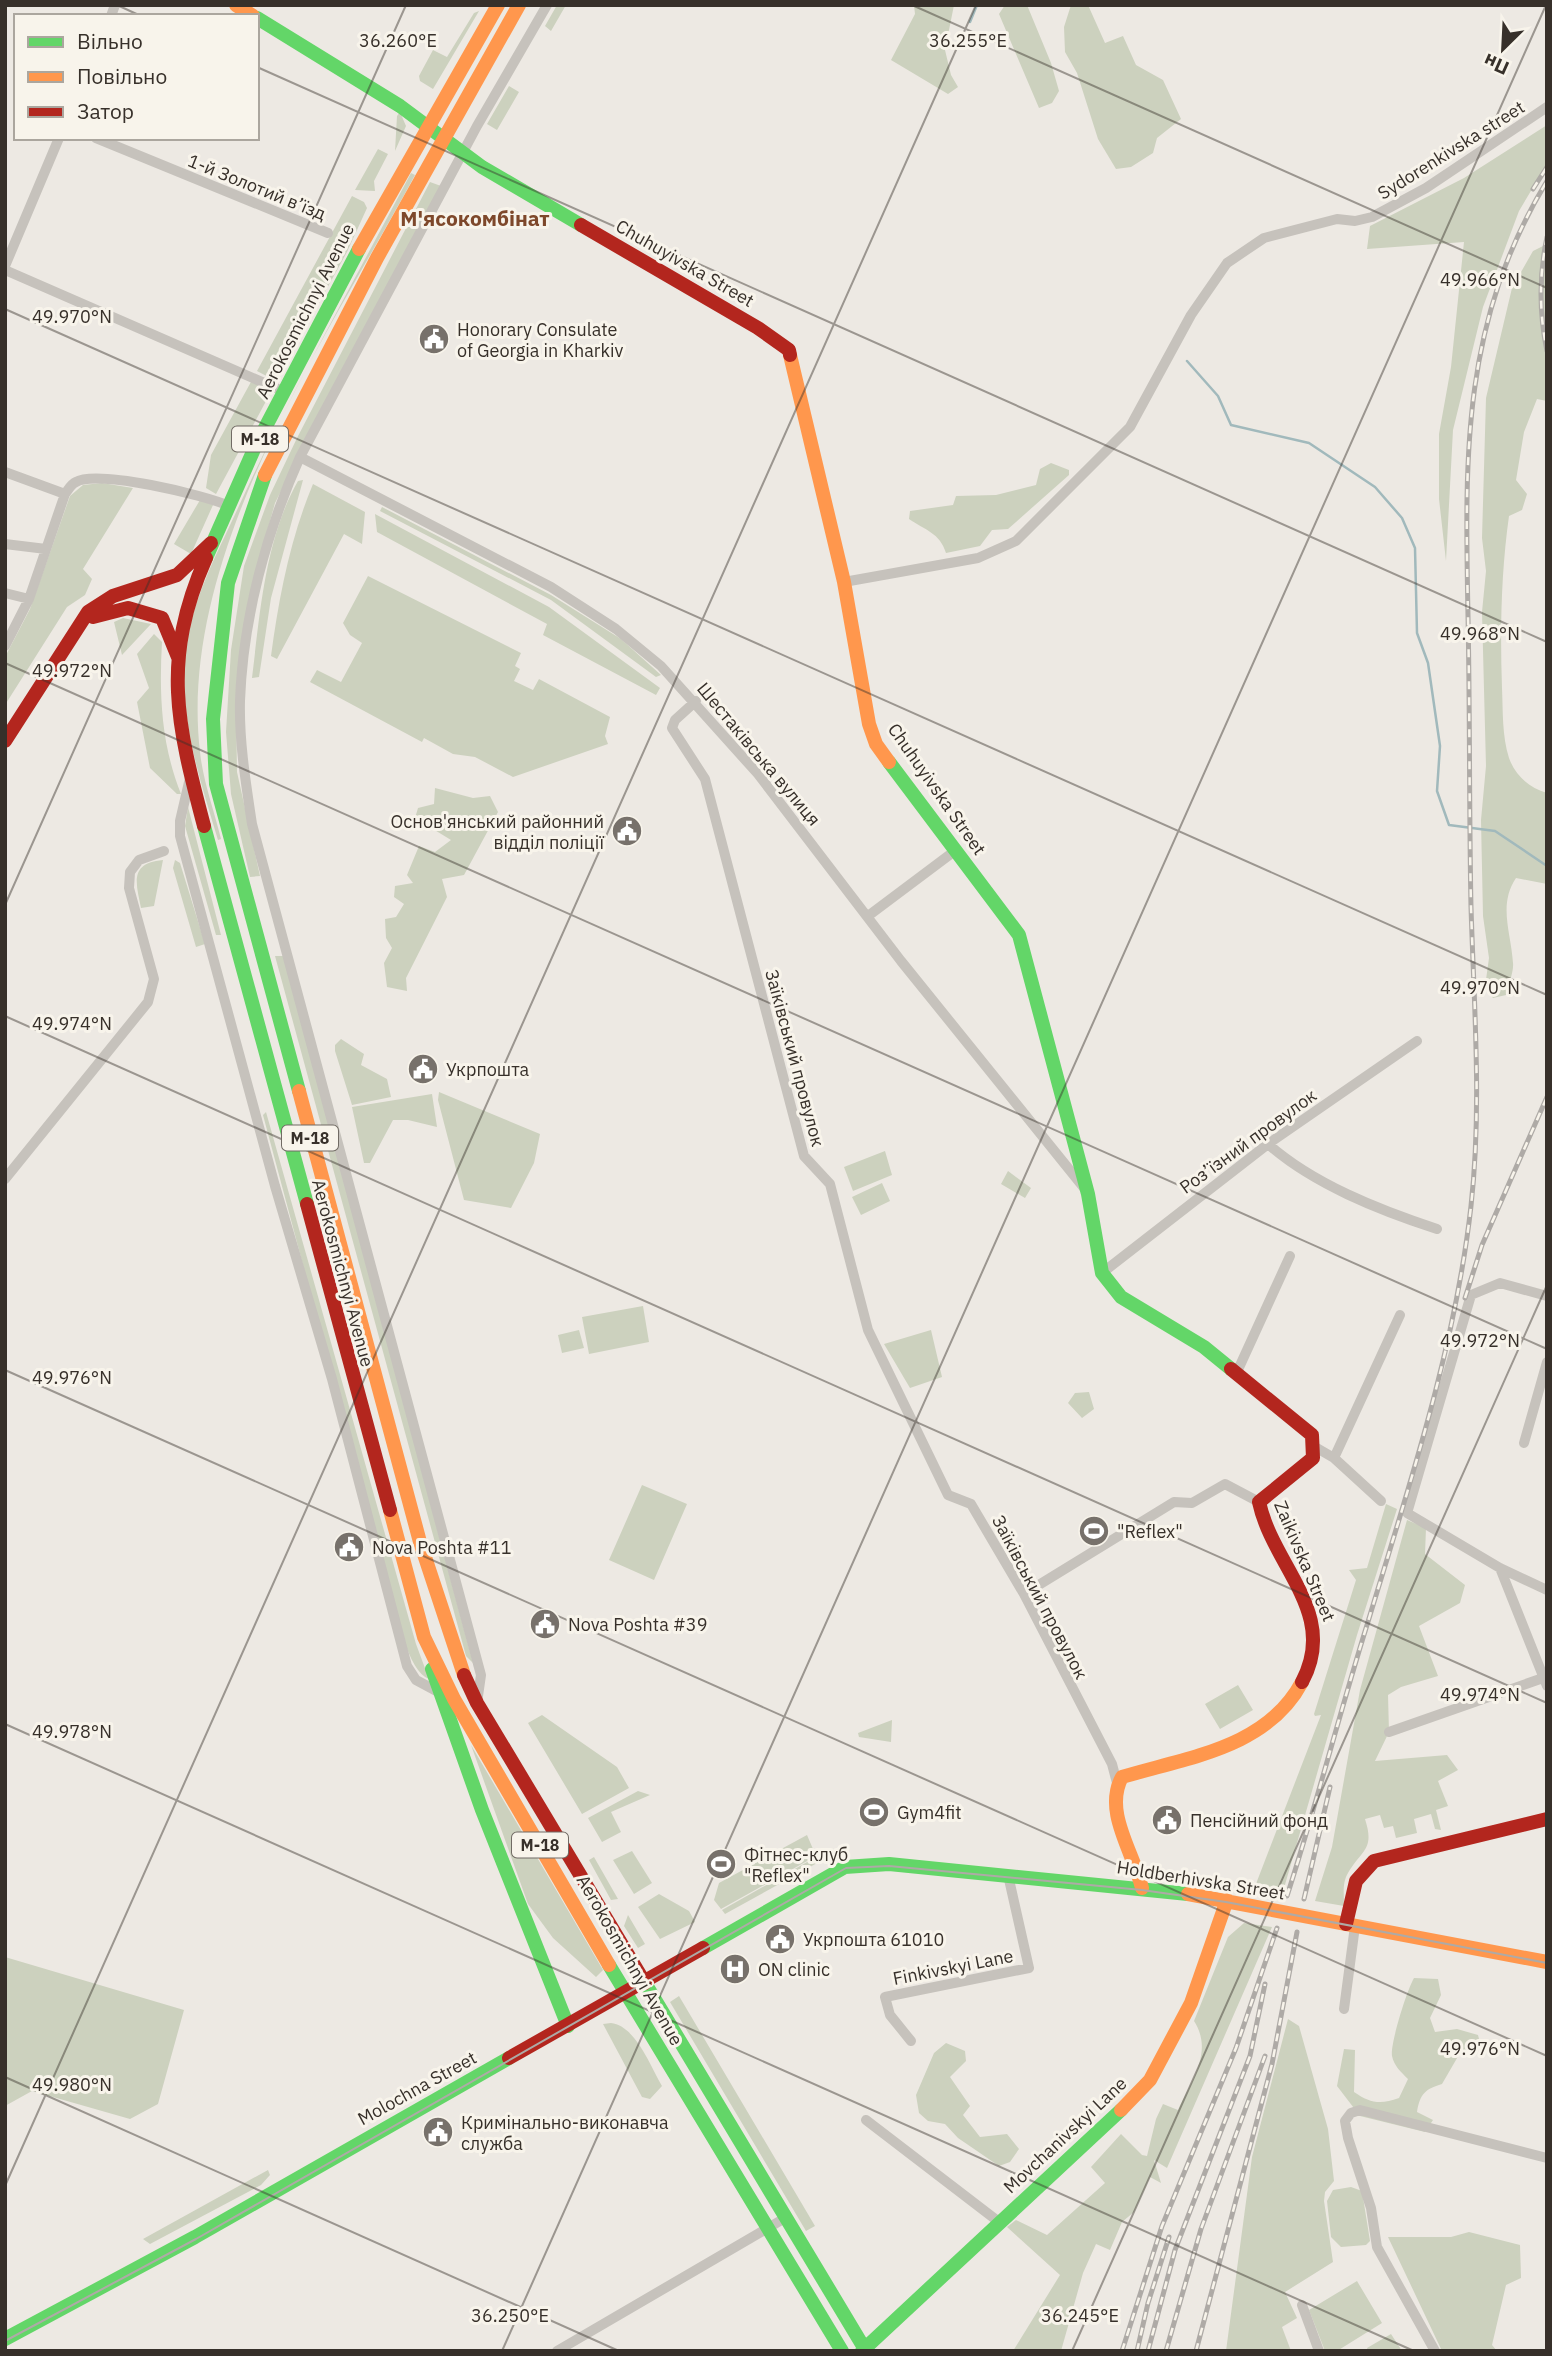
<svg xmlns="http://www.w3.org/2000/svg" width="1552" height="2356" viewBox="0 0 1552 2356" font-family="'IBM Plex Sans',sans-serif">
  <rect width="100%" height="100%" fill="#ede9e3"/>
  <!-- green -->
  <path fill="#ccd1be" d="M 557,5 L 566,5 L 551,31 L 545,26 Z
    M 914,5 L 954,5 L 945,50 L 951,75 L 958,87 L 948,94 L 891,60 L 915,14 Z
    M 1005,5 L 1027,5 L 1051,63 L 1059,91 L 1052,103 L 1039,108 L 999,14 Z
    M 1071,5 L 1088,5 L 1105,43 L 1123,36 L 1136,65 L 1163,80 L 1181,119 L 1157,138 L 1153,153 L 1131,167 L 1116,169 L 1098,139 L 1077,73 L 1065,52 L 1064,27 Z
    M 479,11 L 433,89 L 420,81 L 419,76 L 433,50 L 447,57 L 474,13 Z
    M 509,86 L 519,92 L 497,130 L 487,124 Z
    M 400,112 L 406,126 L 395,151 L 397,116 Z
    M 1547,125 L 1547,164 L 1519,211 L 1483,307 L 1453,430 L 1446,561 L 1439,499 L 1439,434 L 1451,367 L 1464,242 L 1367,249 L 1370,226 L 1464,178 Z
    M 378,149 L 388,154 L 374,181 L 375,191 L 355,190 Z
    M 411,173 L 415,175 C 325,341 177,555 200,752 C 203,781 214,810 221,839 L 218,840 C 200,780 180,721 185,658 C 189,605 216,556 238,508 C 290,394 352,285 411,173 Z
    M 430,182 L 441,186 L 345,364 L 275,503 L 250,594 L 236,701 L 237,772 L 260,876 L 250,877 L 231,794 L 226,732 L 231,650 L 244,566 L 270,495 L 297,438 Z
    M 352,196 L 364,202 L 367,208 L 347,252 L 276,381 L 257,371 Z
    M 1547,244 L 1547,401 L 1537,399 L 1524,432 L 1516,480 L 1527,494 L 1522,510 L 1509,516 C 1501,573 1500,630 1502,688 C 1503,711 1502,736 1509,758 C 1515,775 1529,788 1547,793 L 1547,884 L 1516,878 C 1498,905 1511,932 1513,963 C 1514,972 1508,985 1506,995 L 1493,998 L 1485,987 L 1489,958 L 1483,916 L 1481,820 L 1486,766 L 1482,612 L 1486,571 L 1482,538 L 1486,398 L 1512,288 L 1533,251 Z
    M 252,380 L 272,390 L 216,494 L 206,488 L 211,455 Z
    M 1051,463 L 1069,470 L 1069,475 L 1008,529 L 992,530 L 980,546 L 946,553 C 940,533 925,530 909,519 L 910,511 L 953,505 L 956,496 L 996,495 L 1036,485 L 1040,469 Z
    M 303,480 L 271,598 L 259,677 L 252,678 C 260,613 265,539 298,481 Z
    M 102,483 L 133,488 L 83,569 L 92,579 L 85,595 L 67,607 L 5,705 L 5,657 L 30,609 L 70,496 L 83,485 Z
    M 313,484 L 365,512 L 362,544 L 344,534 L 277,659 L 271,656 C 279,597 290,539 313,484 Z
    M 200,500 L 213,505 L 191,554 L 174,544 Z
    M 382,507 L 551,595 L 621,639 L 661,675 L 656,677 L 551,600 L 380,511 Z
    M 375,514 L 549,607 L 660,688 L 656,695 L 543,635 L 547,624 L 377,532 Z
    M 368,576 L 521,653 L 515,666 L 520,669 L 514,681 L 533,690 L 539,679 L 610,717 L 605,736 L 608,744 L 513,777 L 475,757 L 453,754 L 424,738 L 422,742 L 310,682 L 317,670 L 341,682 L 362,643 L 350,635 L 343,623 Z
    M 123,618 L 151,624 L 122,655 L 114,622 Z
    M 154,634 L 162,642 C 159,694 161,744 181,794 L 177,794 L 150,768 L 137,702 L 149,688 L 137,654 Z
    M 435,788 L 473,798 L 490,796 L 498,812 L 464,875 L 442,879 L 447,897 L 406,978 L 407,991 L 387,987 L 384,963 L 392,948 L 386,938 L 385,919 L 396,917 L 404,904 L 394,897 L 395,886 L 413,883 L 407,875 L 419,846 L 435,852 L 451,840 L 415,818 L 418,808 L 434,804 Z
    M 188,807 L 221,935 L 216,935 L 185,826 Z
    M 163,860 L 154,906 L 141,908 C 136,883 129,863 163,860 Z
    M 175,860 L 180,863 L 205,944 L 196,947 L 173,868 Z
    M 275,956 L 284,956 L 473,1663 L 466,1656 Z
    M 341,1039 L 364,1054 L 361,1065 L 387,1079 L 391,1097 L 352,1105 L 335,1051 L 335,1045 Z
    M 439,1092 L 540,1134 L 534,1163 L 511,1208 L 464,1200 L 438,1100 Z
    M 432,1094 L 437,1127 L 408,1120 L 393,1120 L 370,1163 L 364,1163 L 352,1107 Z
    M 266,1112 L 416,1644 L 429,1679 C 408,1672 396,1612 390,1591 L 263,1115 Z
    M 885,1151 L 892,1175 L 853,1191 L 844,1167 Z
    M 1008,1171 L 1031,1188 L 1025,1198 L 1001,1184 Z
    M 882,1183 L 890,1201 L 861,1215 L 852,1197 Z
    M 643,1306 L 649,1342 L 589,1354 L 582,1317 Z
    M 579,1330 L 584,1348 L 562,1353 L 558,1335 Z
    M 931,1330 L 942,1377 L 910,1388 L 884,1344 Z
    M 1089,1392 L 1094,1409 L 1082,1418 L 1068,1403 L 1075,1393 Z
    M 642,1485 L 687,1504 L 654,1580 L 609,1560 Z
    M 1386,1504 L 1397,1509 L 1357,1635 L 1282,1895 L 1254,1889 L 1321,1715 L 1315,1716 L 1314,1714 L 1356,1580 L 1349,1570 L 1367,1568 Z
    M 1407,1520 L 1426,1528 L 1425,1554 L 1465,1585 L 1460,1603 L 1419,1626 L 1438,1676 L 1401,1687 L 1388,1695 L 1389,1732 L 1375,1761 L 1447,1755 L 1458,1770 L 1438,1781 L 1448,1806 L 1436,1810 L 1441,1830 L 1435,1829 L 1431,1814 L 1414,1819 L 1417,1833 L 1396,1838 L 1393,1826 L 1384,1828 L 1380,1815 L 1365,1819 C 1375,1850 1362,1849 1348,1873 C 1342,1883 1344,1894 1344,1906 L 1315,1901 L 1332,1847 L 1360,1690 Z
    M 1238,1685 L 1253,1710 L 1220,1729 L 1205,1704 Z
    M 542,1715 L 617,1767 L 629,1788 L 582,1814 L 528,1723 Z
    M 892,1720 L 891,1742 L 859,1737 L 858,1733 Z
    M 471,1745 L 603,1970 L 596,1977 L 553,1938 L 528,1904 Z
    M 638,1791 L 650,1795 L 611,1812 L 621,1832 L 602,1842 L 588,1818 Z
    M 807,1835 L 816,1856 L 721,1909 L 714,1900 L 719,1883 Z
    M 632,1851 L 652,1883 L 634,1894 L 613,1860 Z
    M 594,1857 L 618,1899 L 611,1900 L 589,1860 Z
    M 816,1857 L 819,1862 L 725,1914 L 722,1910 Z
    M 659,1894 L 689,1911 L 695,1922 L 660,1939 L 638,1907 Z
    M 628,1915 L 645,1944 L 638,1948 L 624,1926 Z
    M 1244,1923 L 1272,1927 L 1167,2168 L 1154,2160 L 1161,2183 L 1150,2177 L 1134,2212 L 1122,2222 L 1110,2250 L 1096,2244 L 1083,2273 L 1061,2351 L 1013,2351 L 1060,2275 L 1007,2227 L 1016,2220 L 1047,2235 L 1105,2183 L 1091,2167 L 1121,2134 L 1142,2155 L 1147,2156 L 1156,2119 L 1163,2104 L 1178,2110 C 1191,2081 1214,2052 1194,2021 L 1228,1937 Z
    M 5,1957 L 184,2010 L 158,2104 L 130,2119 L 32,2091 L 5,2106 Z
    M 1414,1978 L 1438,1979 L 1441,1995 L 1430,2018 L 1435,2032 L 1457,2029 L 1478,2035 L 1481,2047 L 1460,2053 L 1442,2084 C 1425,2089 1420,2094 1417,2112 L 1433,2120 L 1425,2132 L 1360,2116 L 1337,2086 L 1344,2049 L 1355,2050 L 1354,2092 C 1370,2103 1380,2105 1399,2098 L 1408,2079 C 1401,2072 1394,2066 1392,2056 C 1390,2044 1407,1990 1414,1978 Z
    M 679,1996 L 815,2226 L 806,2231 L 670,2002 Z
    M 1288,2019 L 1299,2026 L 1328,2129 L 1334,2181 L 1325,2192 L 1324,2201 L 1333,2262 L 1285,2292 L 1297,2318 L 1282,2327 L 1291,2351 L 1226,2351 L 1252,2157 Z
    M 611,2023 C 636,2026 650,2066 662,2086 L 650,2099 L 642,2097 L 603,2024 Z
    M 946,2043 L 965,2051 L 966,2061 L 950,2077 L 970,2106 L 963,2115 L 980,2137 L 1007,2134 L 1019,2149 L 1010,2162 L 999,2166 L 958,2138 L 945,2124 L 928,2121 L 919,2113 L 916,2095 L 934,2053 Z
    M 268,2170 L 270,2175 L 261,2185 L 150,2244 L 143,2239 Z
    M 1351,2187 L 1362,2191 L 1370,2241 L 1366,2245 L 1341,2247 L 1331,2237 L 1327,2201 L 1333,2190 Z
    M 1469,2232 L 1520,2245 L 1521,2278 L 1506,2285 L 1492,2345 L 1497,2351 L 1442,2351 L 1388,2237 L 1451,2237 Z
    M 1357,2281 L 1382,2323 L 1337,2351 L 1325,2351 L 1309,2310 Z
    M 1391,2334 L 1402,2351 L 1368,2351 L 1367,2348 Z"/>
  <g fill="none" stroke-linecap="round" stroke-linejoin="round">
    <!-- stream -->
    <path stroke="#a1b9bc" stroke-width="2.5" d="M 970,22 L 977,5
      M 1187,361 L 1218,396 L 1231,425 L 1309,443 L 1375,487 L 1402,518 L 1415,548 L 1417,633 L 1428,663 L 1440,746 L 1437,791 L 1449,825 L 1495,831 L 1547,866"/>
    <!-- street -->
    <path stroke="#c6c2bc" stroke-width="10" d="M 111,16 L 115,5
      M 96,138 L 328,233
      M 5,266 L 59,138
      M 5,270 L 285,392
      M 300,457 L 551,587 L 616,629 L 661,666 L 758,774 L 901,961 L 1085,1189
      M 5,472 L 65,494
      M 5,544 L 46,549
      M 844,582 L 978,558 L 1016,541 L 1130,427 L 1191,315 L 1227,263 L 1264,238 L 1337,219 L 1355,221 L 1372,217 L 1426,188 L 1547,107
      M 5,593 L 29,599 L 65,494 C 68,490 71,484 76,482 C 96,469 205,495 229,506
      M 5,646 L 29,599
      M 696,701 L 675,720 L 672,728 L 705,779 L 804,1156 L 830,1184 L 868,1330 L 948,1495 L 971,1504 L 1024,1594 L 1112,1764 L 1117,1783
      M 190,778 L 180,821 L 180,836 L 275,1186 L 332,1379 L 407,1666 L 416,1680 L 444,1695
      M 868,916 L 956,850
      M 1268,1144 C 1313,1184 1379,1210 1437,1229
      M 5,1179 L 148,1002 L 154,979 L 129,888 L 130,872 L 139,860 L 164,851
      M 1102,1273 L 1268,1144 L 1417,1041
      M 1547,1296 L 1500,1283 L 1471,1295 L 1407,1513 L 1500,1568 L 1547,1590
      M 1237,1372 L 1290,1256
      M 1524,1443 L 1547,1362
      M 1315,1447 L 1334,1458 L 1381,1501
      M 1334,1458 L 1400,1315
      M 1500,1568 L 1547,1686
      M 1024,1594 L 1174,1502 L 1192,1503 L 1225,1484 L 1259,1502
      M 477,1703 L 481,1675 L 252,824 C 246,784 239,742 240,701 C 243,618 266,533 300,457 L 477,126 L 547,5
      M 1389,1732 L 1543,1678
      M 1344,2009 L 1355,1926
      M 911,2041 L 890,2015 L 885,1997 L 1029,1968 L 1008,1875
      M 866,2120 L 999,2222
      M 1302,2305 L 1319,2351
      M 557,2351 L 785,2218
      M 1435,2351 L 1377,2247 L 1371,2208 L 1348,2138 L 1345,2121 L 1351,2113 L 1360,2110 L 1547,2158"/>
    <!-- fast -->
    <path stroke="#63d668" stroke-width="14" d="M 257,18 L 400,106 L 482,167 L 581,225
      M 265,475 L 228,583 L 213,719 L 216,784 L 299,1091
      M 206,558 L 255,447 L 359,249
      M 889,762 L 1019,935 L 1088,1194 L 1102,1273 L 1121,1297 L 1204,1347 L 1231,1369
      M 204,826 L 307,1204
      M 432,1669 L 482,1810 L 568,2026
      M 703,1948 L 845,1867 L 889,1864 L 1188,1894
      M 609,1965 L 842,2351
      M 645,1983 L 866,2351
      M 5,2339 L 195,2237 L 509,2058
      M 862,2351 L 1121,2110"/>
    <!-- slow -->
    <path stroke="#ff974d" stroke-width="14" d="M 236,5 L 253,16
      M 359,249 L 498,5
      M 790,355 L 844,582 L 869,724 L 876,744 L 889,762
      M 265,475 L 377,258 L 519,5
      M 299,1091 L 420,1542 L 464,1675
      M 390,1510 L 424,1637 L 454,1699 L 609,1965
      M 1142,1888 C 1134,1853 1103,1812 1122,1777 C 1188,1757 1267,1748 1302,1682
      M 1188,1894 L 1547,1962
      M 1121,2110 L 1150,2080 L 1191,2003 L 1227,1900"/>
    <!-- jam -->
    <path stroke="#b3261e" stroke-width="14" d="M 581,225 L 758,328 L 789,350 L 790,355
      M 93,617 L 128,608 L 162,618 L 178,657
      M 5,741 L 88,612 L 113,596 L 177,575 L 211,543
      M 204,826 C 177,724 161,660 206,558
      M 307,1204 L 390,1510
      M 1231,1369 L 1312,1435 L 1313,1458 L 1259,1502 C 1273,1567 1339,1613 1302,1682
      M 464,1675 L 477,1703 L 645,1983
      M 1346,1924 L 1356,1881 L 1374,1861 L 1547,1819
      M 509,2058 L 703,1948"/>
    <!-- tram -->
    <path stroke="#aeaaa6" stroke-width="2" d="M 5,2341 L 196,2239 L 846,1868 L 889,1866 L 1142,1890 L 1226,1902 L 1547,1963"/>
    <!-- rail casing -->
    <g stroke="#aeaaa6" stroke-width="5">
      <path id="rail" d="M 1533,189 L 1547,167
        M 1547,237 C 1539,275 1539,313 1547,351
        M 1465,1298 L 1482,1245 L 1547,1097
        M 1287,1896 C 1316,1806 1339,1715 1367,1625 C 1408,1489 1455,1349 1471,1206 C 1482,1107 1474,1007 1471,907 C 1469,810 1470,713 1468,616 C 1465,457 1461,323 1547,181
        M 1304,1899 L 1330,1787
        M 1122,2351 L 1162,2226 L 1236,2048 L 1277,1928
        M 1137,2351 L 1148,2303 L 1169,2237
        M 1148,2351 L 1175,2250 L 1250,2056 L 1265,1984
        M 1166,2351 L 1201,2229 L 1265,2056
        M 1196,2351 L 1272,2064 L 1297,1932"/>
    </g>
    <!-- rail -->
    <use href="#rail" stroke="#f8f4eb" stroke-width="2.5" stroke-dasharray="8" stroke-linecap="butt"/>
  </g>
  <!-- ticks -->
  <path fill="none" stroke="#37302a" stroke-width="2" stroke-opacity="0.45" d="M 117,5 L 141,16M 912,5 L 1547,288M 257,67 L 1547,642M 5,309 L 1547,995M 5,663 L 1547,1349M 5,905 L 406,5M 5,1016 L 1547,1703M 5,1370 L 1547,2056M 5,1724 L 1414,2351M 5,2077 L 619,2351M 5,2186 L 976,5M 502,2351 L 1546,5M 1072,2351 L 1547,1285"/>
  <!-- icons -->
  <defs>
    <g id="civic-disc" transform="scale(1.575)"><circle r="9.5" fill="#77716b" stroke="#f8f4eb"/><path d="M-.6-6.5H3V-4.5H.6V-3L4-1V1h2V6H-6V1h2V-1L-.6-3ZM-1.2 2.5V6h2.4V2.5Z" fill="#fff"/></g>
    <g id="stadium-disc" transform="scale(1.575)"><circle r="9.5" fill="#77716b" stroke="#f8f4eb"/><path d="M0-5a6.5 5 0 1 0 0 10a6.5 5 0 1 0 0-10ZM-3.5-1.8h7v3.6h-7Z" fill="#fff"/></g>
    <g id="hospital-disc" transform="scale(1.575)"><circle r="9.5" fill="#77716b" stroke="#f8f4eb"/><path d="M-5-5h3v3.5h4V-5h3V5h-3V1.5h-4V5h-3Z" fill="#fff"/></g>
  </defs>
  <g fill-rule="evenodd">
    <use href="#civic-disc" x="434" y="339"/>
    <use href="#civic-disc" x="627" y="831"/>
    <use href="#civic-disc" x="423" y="1069"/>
    <use href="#stadium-disc" x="1094" y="1531"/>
    <use href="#civic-disc" x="349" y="1547"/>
    <use href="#civic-disc" x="545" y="1624"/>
    <use href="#stadium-disc" x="874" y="1812"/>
    <use href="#civic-disc" x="1167" y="1820"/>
    <use href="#stadium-disc" x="721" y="1864"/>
    <use href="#civic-disc" x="780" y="1939"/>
    <use href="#hospital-disc" x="735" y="1969"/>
    <use href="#civic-disc" x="438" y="2132"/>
  </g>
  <g text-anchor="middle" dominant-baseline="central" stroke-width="6" stroke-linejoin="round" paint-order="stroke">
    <!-- shield labels -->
    <g fill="#f8f4eb" stroke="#716b64" stroke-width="2">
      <rect x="232" y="426.5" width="56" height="25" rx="5"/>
      <rect x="282" y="1125.5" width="56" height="25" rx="5"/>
      <rect x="512" y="1832.5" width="56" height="25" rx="5"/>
    </g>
    <g font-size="16" font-weight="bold" fill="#37302a">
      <text x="260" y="439">М-18</text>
      <text x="310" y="1138">М-18</text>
      <text x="540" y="1845">М-18</text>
    </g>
    <!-- street labels -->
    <g font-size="18" fill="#37302a" stroke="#f8f4eb">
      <text transform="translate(1451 150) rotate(-32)">Sydorenkivska street</text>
      <text transform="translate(257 187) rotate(22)">1-й Золотий в’їзд</text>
      <text transform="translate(685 263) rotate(30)">Chuhuyivska Street</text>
      <text transform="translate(305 311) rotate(-63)">Aerokosmichnyi Avenue</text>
      <text transform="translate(759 754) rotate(50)">Шестаківська вулиця</text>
      <text transform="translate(937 789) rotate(55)">Chuhuyivska Street</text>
      <text transform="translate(795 1058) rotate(75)">Заїківський провулок</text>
      <text transform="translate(1248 1141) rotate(-36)">Роз’їзний провулок</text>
      <text transform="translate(343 1273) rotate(75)">Aerokosmichnyi Avenue</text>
      <text transform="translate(1305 1561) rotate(67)">Zaikivska Street</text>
      <text transform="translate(1040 1597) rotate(62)">Заїківський провулок</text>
      <text transform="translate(1201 1880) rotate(9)">Holdberhivska Street</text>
      <text transform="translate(630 1960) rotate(60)">Aerokosmichnyi Avenue</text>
      <text transform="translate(953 1967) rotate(-11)">Finkivskyi Lane</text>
      <text transform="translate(417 2088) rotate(-29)">Molochna Street</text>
      <text transform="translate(1065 2135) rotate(-43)">Movchanivskyi Lane</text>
    </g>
    <!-- poi labels -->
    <g font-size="18" fill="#37302a" stroke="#f8f4eb" text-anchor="start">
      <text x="457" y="329">Honorary Consulate<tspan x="457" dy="21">of Georgia in Kharkiv</tspan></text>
      <text x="604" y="821" text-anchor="end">Основ'янський районний<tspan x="604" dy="21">відділ поліції</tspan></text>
      <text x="446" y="1069">Укрпошта</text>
      <text x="1117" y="1531">"Reflex"</text>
      <text x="372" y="1547">Nova Poshta #11</text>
      <text x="568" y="1624">Nova Poshta #39</text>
      <text x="897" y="1812">Gym4fit</text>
      <text x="1190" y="1820">Пенсійний фонд</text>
      <text x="744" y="1854">Фітнес-клуб<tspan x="744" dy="21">"Reflex"</tspan></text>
      <text x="803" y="1939">Укрпошта 61010</text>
      <text x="758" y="1969">ON clinic</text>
      <text x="461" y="2122">Кримінально-виконавча<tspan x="461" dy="21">служба</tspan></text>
    </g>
    <!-- quarter labels -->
    <g font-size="21" font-weight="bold" fill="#7e482b" stroke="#f8f4eb">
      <text x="475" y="218">М'ясокомбінат</text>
    </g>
  </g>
  <g font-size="18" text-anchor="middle" fill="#37302a" stroke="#f8f4eb" stroke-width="6" stroke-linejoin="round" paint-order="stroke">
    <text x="398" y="47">36.260°E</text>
    <text x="968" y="47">36.255°E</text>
    <text x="1480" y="286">49.966°N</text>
    <text x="72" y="323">49.970°N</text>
    <text x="1480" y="640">49.968°N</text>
    <text x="72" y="677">49.972°N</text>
    <text x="1480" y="994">49.970°N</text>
    <text x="72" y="1030">49.974°N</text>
    <text x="1480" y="1347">49.972°N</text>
    <text x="72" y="1384">49.976°N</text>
    <text x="1480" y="1701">49.974°N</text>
    <text x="72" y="1738">49.978°N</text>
    <text x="1480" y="2055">49.976°N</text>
    <text x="72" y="2091">49.980°N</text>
    <text x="510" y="2322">36.250°E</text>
    <text x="1080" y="2322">36.245°E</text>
  </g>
  <!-- border -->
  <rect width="1552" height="2356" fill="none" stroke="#37302a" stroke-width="14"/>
  <!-- legend -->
  <rect x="14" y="14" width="245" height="126" fill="#f8f4eb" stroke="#aba69e" stroke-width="2"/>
  <rect x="28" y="37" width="35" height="10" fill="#63d668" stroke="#aba69e" stroke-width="2"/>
  <text x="77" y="49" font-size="21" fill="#37302a">Вільно</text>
  <rect x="28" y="72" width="35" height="10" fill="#ff974d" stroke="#aba69e" stroke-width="2"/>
  <text x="77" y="84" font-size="21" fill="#37302a">Повільно</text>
  <rect x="28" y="107" width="35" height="10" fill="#b3261e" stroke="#aba69e" stroke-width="2"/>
  <text x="77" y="119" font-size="21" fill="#37302a">Затор</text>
  <!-- north arrow -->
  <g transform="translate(1503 49) rotate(204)" stroke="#f8f4eb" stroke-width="5" paint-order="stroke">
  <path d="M0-5L12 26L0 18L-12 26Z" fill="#37302a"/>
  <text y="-10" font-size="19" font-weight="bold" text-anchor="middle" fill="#37302a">Пн</text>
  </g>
</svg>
